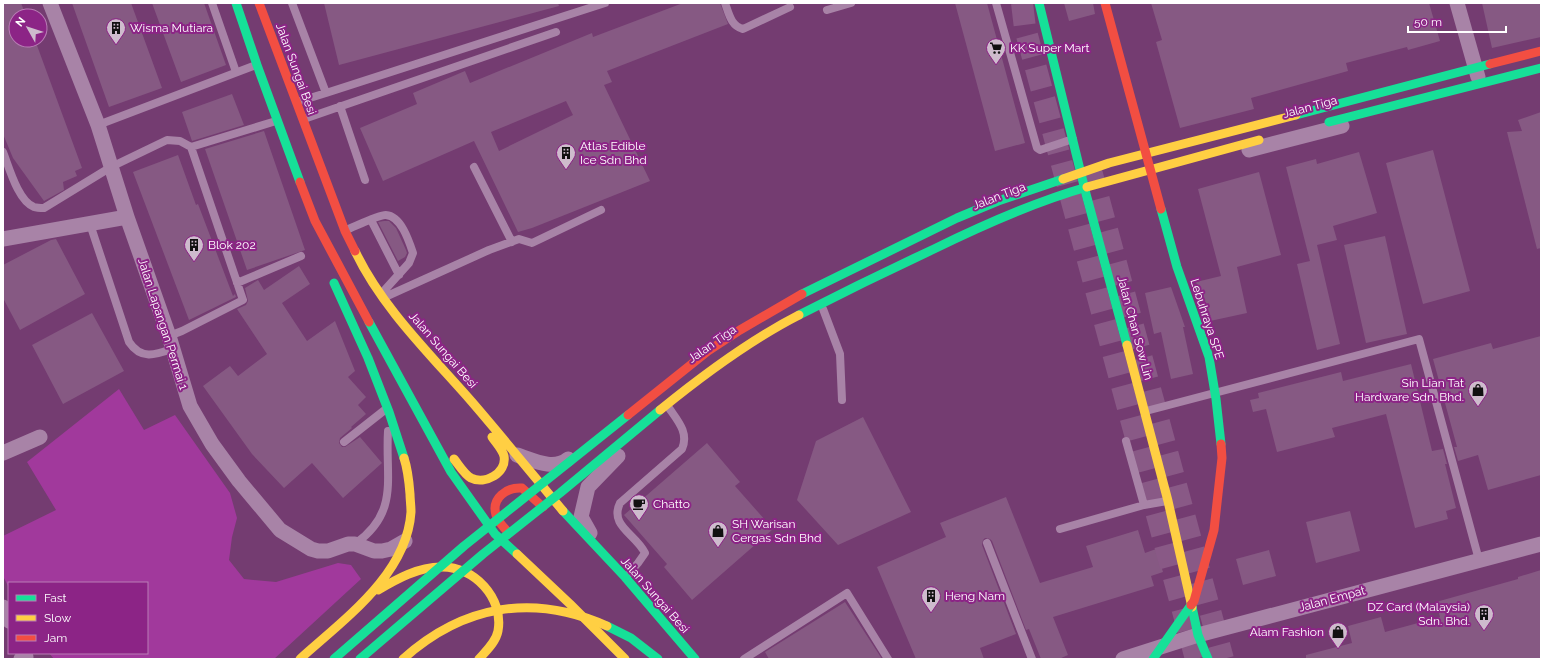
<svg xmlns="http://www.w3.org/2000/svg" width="1544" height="662" viewBox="0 0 1544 662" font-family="Raleway,sans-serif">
  <rect width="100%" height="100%" fill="#743c71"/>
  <!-- green -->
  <path fill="#a1399c" d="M 119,389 L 144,430 L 175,415 L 230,493 L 237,518 L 232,537 L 229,560 L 244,579 L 276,582 L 338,563 L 351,565 L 361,579 L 274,659 L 54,659 L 49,653 L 147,653 L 147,583 L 9,583 L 9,588 L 3,576 L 3,536 L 56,510 L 27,462 Z"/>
  <!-- building -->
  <path fill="#865983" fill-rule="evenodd" d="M 3,3 L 21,3 L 26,16 L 16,16 L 16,40 L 35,40 L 82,168 L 75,171 L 77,176 L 63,182 L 64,190 L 44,201 L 13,158 L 3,134 Z
    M 72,3 L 131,3 L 162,88 L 109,107 Z
    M 152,3 L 204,3 L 226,65 L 181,82 Z
    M 324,3 L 558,3 L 559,6 L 339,65 Z
    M 683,3 L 720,3 L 728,24 L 607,71 L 612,82 L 604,85 L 650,181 L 532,228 L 518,232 L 474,141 L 383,181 L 360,128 L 417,104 L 413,93 L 465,71 L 470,83 L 592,33 L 593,37 ZM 566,101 L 573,115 L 499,151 L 491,132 Z
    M 955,3 L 987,3 L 1025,143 L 995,151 Z
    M 1064,3 L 1093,3 L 1095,14 L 1069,21 Z
    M 1151,3 L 1429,3 L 1440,41 L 1408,50 L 1407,47 L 1346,63 L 1348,71 L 1251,98 L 1254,109 L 1180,128 L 1156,42 L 1162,40 Z
    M 1482,3 L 1541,3 L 1541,37 L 1492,48 Z
    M 232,94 L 244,125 L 192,141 L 182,112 Z
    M 1541,112 L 1541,248 L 1537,249 L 1507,132 L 1522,131 L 1518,120 Z
    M 264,131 L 305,250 L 247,270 L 205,149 Z
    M 1433,150 L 1470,291 L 1423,304 L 1386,163 Z
    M 1359,152 L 1377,213 L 1333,226 L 1337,240 L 1317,245 L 1340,344 L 1317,350 L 1297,264 L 1310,261 L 1286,167 L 1316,159 L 1317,164 Z
    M 178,155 L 196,205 L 198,204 L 233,296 L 235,294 L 236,297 L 189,320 L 133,172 Z
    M 1259,172 L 1281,255 L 1237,267 L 1247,313 L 1210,321 L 1196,282 L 1221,276 L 1198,189 Z
    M 384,221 L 389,221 L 396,228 L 406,250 L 407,253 L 405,257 L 398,261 L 378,222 Z
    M 1385,236 L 1407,334 L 1366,343 L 1344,245 Z
    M 56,239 L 85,294 L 20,330 L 3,298 L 3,265 L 51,240 Z
    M 299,266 L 310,284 L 282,303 L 307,341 L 335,321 L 355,371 L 348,377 L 366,397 L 358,405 L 366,414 L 351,427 L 352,428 L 340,438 L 339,443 L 342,447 L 345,447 L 360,437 L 382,463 L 343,498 L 312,463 L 284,488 L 252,454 L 203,386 L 230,366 L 238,376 L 267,354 L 237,309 L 246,305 L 248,301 L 245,288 L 258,280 L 264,290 Z
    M 1171,287 L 1185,327 L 1183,327 L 1193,374 L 1171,379 L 1161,332 L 1154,334 L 1145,293 Z
    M 92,313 L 124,371 L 63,404 L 32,345 Z
    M 1541,336 L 1541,475 L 1488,490 L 1478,455 L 1458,461 L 1454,447 L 1457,447 L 1433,359 L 1491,343 L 1493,349 Z
    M 1411,364 L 1432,451 L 1443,449 L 1447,464 L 1445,464 L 1456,508 L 1446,511 L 1448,519 L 1415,528 L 1386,414 L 1332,428 L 1335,437 L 1277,452 L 1266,409 L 1253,412 L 1250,400 L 1259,398 L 1258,393 L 1341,372 L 1343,381 Z
    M 863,417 L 911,512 L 838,545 L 797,500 L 816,441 Z
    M 707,443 L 740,482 L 735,486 L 773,529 L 692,600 L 664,567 L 667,564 L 624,515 Z
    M 1006,497 L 1040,583 L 1093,567 L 1086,546 L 1138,530 L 1145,553 L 1156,549 L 1163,572 L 1151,576 L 1154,586 L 1053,617 L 1068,655 L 1059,659 L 1041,659 L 1029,629 L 1026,630 L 992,541 L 990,539 L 985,538 L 983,540 L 982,545 L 1016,634 L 980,648 L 984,659 L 916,659 L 877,567 L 946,537 L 940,523 Z
    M 1350,511 L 1360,551 L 1316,563 L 1306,522 Z
    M 1269,550 L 1276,576 L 1243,585 L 1236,559 Z
    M 1541,570 L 1541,659 L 1306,659 L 1306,655 L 1352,643 L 1348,626 L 1381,617 L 1385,632 L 1440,617 L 1436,602 L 1518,579 L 1518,577 Z
    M 845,602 L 882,659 L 769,659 L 765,652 Z"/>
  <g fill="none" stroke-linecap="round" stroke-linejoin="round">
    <!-- highway-tunnel -->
    <path stroke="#895986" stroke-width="22" stroke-dasharray="22 11" stroke-linecap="butt" d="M 1022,3 L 1025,28 L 1196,659
      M 1090,167 L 1223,659"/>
    <!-- lane -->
    <path stroke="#a883a7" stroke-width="8" d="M 212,3 L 236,72
      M 292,3 L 326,93 L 605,3
      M 725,3 C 729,14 731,26 743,29 L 790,7
      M 996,3 L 1037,148 L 1040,150 L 1073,139
      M 827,10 L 851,3
      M 297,102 L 326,93
      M 340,106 L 365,180
      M 304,119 L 556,32
      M 98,125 L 256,65
      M 191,147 L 276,121
      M 3,152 C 9,167 18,201 34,207 C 37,208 41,208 44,208 L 111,167 L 167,140 L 180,141 L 191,147 L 243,300 L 182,331 L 169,336
      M 474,167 L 512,242
      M 371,220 L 399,275
      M 90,224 L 129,342 C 141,360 155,355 172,349
      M 346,230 C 354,227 380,214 386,215 C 401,216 409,241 413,253 L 409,263 L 382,293
      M 237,283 L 301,256
      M 385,297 L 489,250 L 519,239 L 532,243 L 601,210
      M 823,309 L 840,354 L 842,400
      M 1146,411 L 1419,339 L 1479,560
      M 1126,441 L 1144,505
      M 344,442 L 386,409
      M 1060,529 L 1144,505 L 1167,501
      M 987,543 L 1032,659
      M 355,544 C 400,512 385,478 388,431
      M 626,577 L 638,563 L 645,553 C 636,534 609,526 620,503 L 682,449 C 689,433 678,421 669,408
      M 744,659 L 847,593 L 888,659"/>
    <!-- street -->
    <path stroke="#a883a7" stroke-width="15" d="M 50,3 L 98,125 L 127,217 L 169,336 L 190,406 L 212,444 L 239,481 L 280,530 L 311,549 L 318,551 L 328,551 L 348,544 L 355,544 L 374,551 L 382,551 L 391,549 L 405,541
      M 1457,3 L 1478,77
      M 1249,150 L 1342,126
      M 3,239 L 127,217
      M 3,453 L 40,437
      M 517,455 C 533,460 553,471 568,459
      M 590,533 L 581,517 L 588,487 L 618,456
      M 3,607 L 9,621
      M 21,659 L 26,657 L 24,653
      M 1123,659 L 1198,635 L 1541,544"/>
    <!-- fast -->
    <path stroke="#16e098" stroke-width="9" d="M 236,3 L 257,65 L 300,182
      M 1039,3 L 1086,194 L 1127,345
      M 334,283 L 368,358 L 389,412 L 404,458
      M 369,322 L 451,472 L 495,534 L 517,554
      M 563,511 L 625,577 L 695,659
      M 1192,607 L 1198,635 L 1208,659"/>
    <!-- slow -->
    <path stroke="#ffcf43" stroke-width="9" d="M 355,251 C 382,308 431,355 472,402 C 503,438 533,475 563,511
      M 1127,345 L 1168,501 L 1192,607
      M 454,459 C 459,465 464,474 471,478 C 485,485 507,473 504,456 C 502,449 496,443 492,437
      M 517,554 L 570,604 L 625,659
      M 378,590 C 397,579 418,567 441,567 C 474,566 504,598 498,631 C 496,642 486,651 479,659
      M 300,659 C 343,620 407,575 411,512 C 411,506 410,499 410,494 C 409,481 408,470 404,458"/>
    <!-- jam -->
    <path stroke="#f24e42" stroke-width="9" d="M 259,3 L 345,231 L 355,251
      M 300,182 L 315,221 L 369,322
      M 509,533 C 504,528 498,522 496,515 C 491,498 507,487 522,488 L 543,507"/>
    <!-- fast-bridge -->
    <path stroke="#16e098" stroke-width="9" d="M 1296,115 L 1490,64
      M 1329,122 L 1541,68
      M 1161,209 L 1177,267 L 1209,357 L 1216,399 L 1221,444
      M 802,294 L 957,218 L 998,201 L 1063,179
      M 799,315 C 844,292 889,270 934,249 C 983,225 1034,202 1087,187
      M 607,626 L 631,638 L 658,659
      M 334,659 L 464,546 L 628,415
      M 360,659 L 483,554 L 560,493 L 660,410
      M 1153,659 L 1191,605"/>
    <!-- slow-bridge -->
    <path stroke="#ffcf43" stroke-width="9" d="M 1063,179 L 1109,163 L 1296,115
      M 1087,187 L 1259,140
      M 660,410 C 703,375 750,340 799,315
      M 403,659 C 463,605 533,593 607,626"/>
    <!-- jam-bridge -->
    <path stroke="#f24e42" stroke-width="9" d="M 1105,3 L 1161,209
      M 1490,64 L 1541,51
      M 628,415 L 708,351 L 740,330 L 802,294
      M 1191,605 L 1194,601 L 1214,530 L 1222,458 L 1221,444"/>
  </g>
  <!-- icons -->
  <defs>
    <g id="building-pin" transform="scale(1)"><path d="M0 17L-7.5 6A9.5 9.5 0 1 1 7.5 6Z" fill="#cebbcd" stroke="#8c2486"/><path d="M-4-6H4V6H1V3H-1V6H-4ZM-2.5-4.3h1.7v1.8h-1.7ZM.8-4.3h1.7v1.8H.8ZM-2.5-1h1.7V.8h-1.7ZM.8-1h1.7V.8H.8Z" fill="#111"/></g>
    <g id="supermarket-pin" transform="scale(1)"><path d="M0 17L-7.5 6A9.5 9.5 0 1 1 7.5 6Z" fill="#cebbcd" stroke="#8c2486"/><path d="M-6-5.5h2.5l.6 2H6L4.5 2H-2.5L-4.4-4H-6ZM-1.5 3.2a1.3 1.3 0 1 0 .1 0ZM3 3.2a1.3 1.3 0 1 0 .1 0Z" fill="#111"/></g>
    <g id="shop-pin" transform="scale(1)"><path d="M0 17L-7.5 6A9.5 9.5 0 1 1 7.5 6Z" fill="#cebbcd" stroke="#8c2486"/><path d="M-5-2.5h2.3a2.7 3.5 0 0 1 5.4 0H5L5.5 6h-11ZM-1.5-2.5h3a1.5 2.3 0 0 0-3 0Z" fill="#111"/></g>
    <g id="cafe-pin" transform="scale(1)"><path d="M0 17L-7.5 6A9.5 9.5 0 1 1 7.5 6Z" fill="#cebbcd" stroke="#8c2486"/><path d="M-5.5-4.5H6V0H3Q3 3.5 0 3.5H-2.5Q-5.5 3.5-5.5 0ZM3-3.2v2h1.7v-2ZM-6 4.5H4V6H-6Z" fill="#111"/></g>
  </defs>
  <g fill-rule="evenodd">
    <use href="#building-pin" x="116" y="28"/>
    <use href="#supermarket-pin" x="996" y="48"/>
    <use href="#building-pin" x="566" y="153"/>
    <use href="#building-pin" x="194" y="245"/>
    <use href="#shop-pin" x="1478" y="390"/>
    <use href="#cafe-pin" x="639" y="504"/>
    <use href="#shop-pin" x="718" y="531"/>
    <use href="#building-pin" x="931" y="596"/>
    <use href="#building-pin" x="1484" y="614"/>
    <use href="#shop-pin" x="1338" y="632"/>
  </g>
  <g text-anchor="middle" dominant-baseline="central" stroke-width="4" stroke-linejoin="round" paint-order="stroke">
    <!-- poi labels -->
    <g font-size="12" fill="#fff" stroke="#8c2486" text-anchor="start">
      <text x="130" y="28">Wisma Mutiara</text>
      <text x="1010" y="48">KK Super Mart</text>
      <text x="580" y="146">Atlas Edible<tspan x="580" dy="14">Ice Sdn Bhd</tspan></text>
      <text x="208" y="245">Blok 202</text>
      <text x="1464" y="383" text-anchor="end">Sin Lian Tat<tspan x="1464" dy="14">Hardware Sdn. Bhd.</tspan></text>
      <text x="653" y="504">Chatto</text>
      <text x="732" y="524">SH Warisan<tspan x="732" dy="14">Cergas Sdn Bhd</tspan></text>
      <text x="945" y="596">Heng Nam</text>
      <text x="1470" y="607" text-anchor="end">DZ Card (Malaysia)<tspan x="1470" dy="14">Sdn. Bhd.</tspan></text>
      <text x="1324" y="632" text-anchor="end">Alam Fashion</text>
    </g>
    <!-- street labels -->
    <g font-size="12" fill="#fff" stroke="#8c2486">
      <text transform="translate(296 69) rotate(70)">Jalan Sungai Besi</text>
      <text transform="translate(1310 107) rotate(-15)">Jalan Tiga</text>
      <text transform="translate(999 196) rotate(-21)">Jalan Tiga</text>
      <text transform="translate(1207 319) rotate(72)">Lebuhraya SPE</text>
      <text transform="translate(163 324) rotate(72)">Jalan Lapangan Permai 1</text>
      <text transform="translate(1135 328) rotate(75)">Jalan Chan Sow Lin</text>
      <text transform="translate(712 344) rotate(-35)">Jalan Tiga</text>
      <text transform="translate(443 350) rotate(49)">Jalan Sungai Besi</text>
      <text transform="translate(655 595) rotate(49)">Jalan Sungai Besi</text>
      <text transform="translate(1332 599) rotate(-15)">Jalan Empat</text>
    </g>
  </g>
  <!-- border -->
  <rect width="1544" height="662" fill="none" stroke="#ffffff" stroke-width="8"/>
  <!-- legend -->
  <rect x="8" y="582" width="140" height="72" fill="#8c2486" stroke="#ba7cb6"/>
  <rect x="16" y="595" width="20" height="6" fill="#16e098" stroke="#ba7cb6"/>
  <text x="44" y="602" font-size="12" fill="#ffffff">Fast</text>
  <rect x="16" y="615" width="20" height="6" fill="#ffcf43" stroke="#ba7cb6"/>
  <text x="44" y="622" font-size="12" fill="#ffffff">Slow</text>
  <rect x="16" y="635" width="20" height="6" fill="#f24e42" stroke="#ba7cb6"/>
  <text x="44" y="642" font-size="12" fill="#ffffff">Jam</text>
  <!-- north arrow -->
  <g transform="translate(28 28) rotate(309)"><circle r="19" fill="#8c2486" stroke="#ba7cb6"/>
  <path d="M0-3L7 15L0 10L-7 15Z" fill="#cebbcd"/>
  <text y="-6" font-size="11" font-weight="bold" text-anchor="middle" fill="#ffffff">N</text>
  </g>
  <!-- scale -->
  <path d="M1408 26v6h98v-6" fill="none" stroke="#ffffff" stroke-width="2"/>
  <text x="1414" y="26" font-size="12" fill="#ffffff" stroke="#8c2486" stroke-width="3" paint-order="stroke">50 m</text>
</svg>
